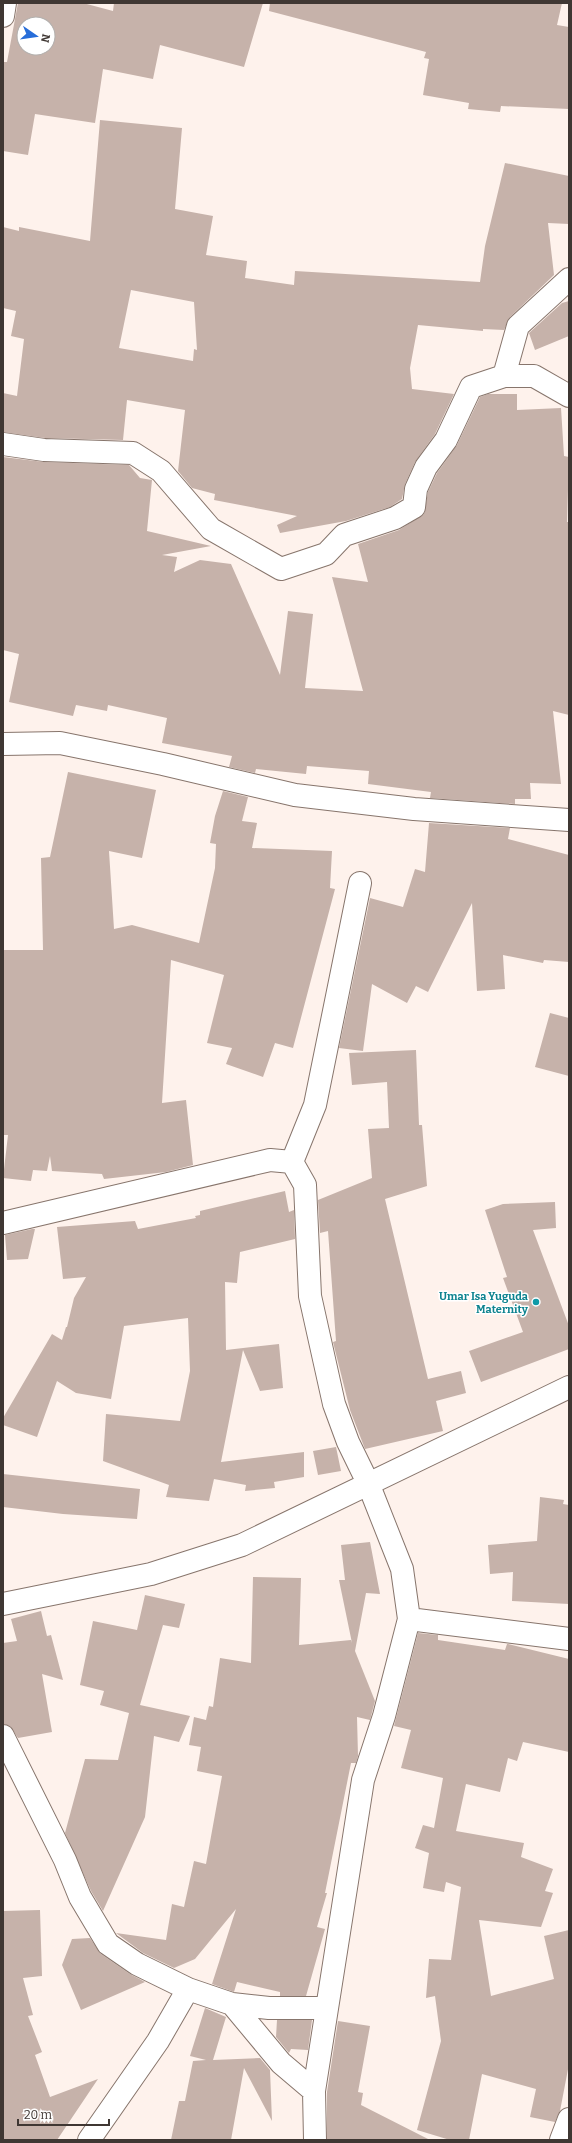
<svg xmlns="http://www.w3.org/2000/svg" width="572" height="2143" viewBox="0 0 572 2143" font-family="Bitter,serif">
  <rect width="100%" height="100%" fill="#fef2ec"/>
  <!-- building -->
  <path fill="#c6b2aa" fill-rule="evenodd" d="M 18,3 L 83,3 L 113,11 L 114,3 L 263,3 L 244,67 L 160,45 L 153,79 L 103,69 L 95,123 L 35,114 L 28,155 L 3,151 L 3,62 L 7,62 ZM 24,24 L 48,24 L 48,48 L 24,48 Z
    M 270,3 L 562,3 L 557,25 L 569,27 L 569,109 L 501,106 L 500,112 L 468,109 L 469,103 L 423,95 L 429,59 L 424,58 L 426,52 L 269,11 Z
    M 100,120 L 182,128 L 175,209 L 213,216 L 206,255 L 247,261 L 245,278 L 294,285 L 295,271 L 480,282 L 485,246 L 505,163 L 569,176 L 569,224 L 548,223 L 554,275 L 510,317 L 504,330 L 483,329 L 483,331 L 418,325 L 410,368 L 412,389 L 454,394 L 435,434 L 415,462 L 405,484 L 402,499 L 390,507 L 346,521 L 280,533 L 277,525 L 297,516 L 214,500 L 215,494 L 192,488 L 178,471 L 185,410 L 127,400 L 123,440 L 45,438 L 3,432 L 3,393 L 17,396 L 24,339 L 11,336 L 16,311 L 3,308 L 3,227 L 19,231 L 19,227 L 90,241 ZM 131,290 L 194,302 L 197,350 L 194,349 L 193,361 L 119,348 Z
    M 569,301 L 569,336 L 535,350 L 529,333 L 562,303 Z
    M 488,394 L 517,394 L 517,410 L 561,408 L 564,456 L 569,457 L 567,522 L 569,522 L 569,715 L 553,711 L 561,784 L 530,783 L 531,799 L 515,799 L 515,804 L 430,798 L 431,792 L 368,784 L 369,771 L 307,766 L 306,774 L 256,769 L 255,773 L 229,767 L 232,756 L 162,743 L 167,718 L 108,705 L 107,711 L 76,705 L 73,716 L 9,702 L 19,654 L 3,650 L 3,457 L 44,462 L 129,465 L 140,478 L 152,480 L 147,531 L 211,546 L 162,555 L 177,557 L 174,572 L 200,560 L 231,564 L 280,675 L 288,611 L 313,614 L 305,688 L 363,691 L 332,577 L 368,582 L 358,544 L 399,530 L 424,514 L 428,492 L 437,473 L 457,445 L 480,397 Z
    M 68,772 L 156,790 L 142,858 L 109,851 L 114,929 L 132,925 L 199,943 L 215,868 L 216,844 L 210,843 L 215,816 L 223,791 L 248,797 L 242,821 L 257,823 L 252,848 L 332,851 L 330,888 L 335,889 L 293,1048 L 275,1043 L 263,1077 L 226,1064 L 232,1048 L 207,1043 L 224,975 L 171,960 L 162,1103 L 186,1100 L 193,1165 L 166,1172 L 104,1179 L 102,1174 L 52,1171 L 50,1156 L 47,1171 L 33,1170 L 31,1181 L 3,1178 L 8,1135 L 3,1135 L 3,950 L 43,950 L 41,858 L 50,857 Z
    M 429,823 L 510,828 L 508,839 L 569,855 L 569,962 L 544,960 L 543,963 L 503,955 L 505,989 L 477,991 L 472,903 L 428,992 L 416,986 L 407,1003 L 372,984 L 363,1051 L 339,1048 L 370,898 L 403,907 L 415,869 L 425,872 Z
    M 550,1013 L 569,1018 L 569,1076 L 535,1067 Z
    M 416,1050 L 419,1125 L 422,1125 L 427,1186 L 385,1199 L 428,1379 L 461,1371 L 466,1393 L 436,1401 L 443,1431 L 365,1449 L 350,1410 L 333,1342 L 336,1341 L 328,1231 L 320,1233 L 318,1200 L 372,1178 L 368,1129 L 389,1128 L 387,1082 L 352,1085 L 349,1053 Z
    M 285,1191 L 289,1212 L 294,1210 L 295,1239 L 240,1252 L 237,1283 L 225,1282 L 226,1350 L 279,1344 L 283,1388 L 260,1391 L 243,1350 L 221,1462 L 304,1452 L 304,1477 L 274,1482 L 275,1488 L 245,1491 L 246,1485 L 214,1479 L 209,1501 L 166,1497 L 169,1485 L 103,1461 L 106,1414 L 180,1421 L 190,1371 L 188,1318 L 124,1326 L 111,1399 L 76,1393 L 57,1381 L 37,1437 L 3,1425 L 3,1418 L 52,1334 L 62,1340 L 66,1327 L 67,1327 L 74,1298 L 86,1277 L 63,1279 L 57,1227 L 135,1221 L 138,1229 L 196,1218 L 195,1216 L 200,1215 L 200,1211 Z
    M 555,1202 L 556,1228 L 533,1230 L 569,1326 L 569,1349 L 481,1382 L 469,1351 L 523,1332 L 503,1278 L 507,1277 L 485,1210 L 503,1204 Z
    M 32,1229 L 35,1229 L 28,1259 L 7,1260 L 5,1235 Z
    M 336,1447 L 341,1471 L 318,1475 L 313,1451 Z
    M 3,1474 L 140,1489 L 137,1519 L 63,1514 L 3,1507 Z
    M 540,1497 L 564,1500 L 563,1504 L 569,1505 L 569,1604 L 512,1601 L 513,1572 L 490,1574 L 488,1545 L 537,1541 Z
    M 370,1542 L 380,1594 L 366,1593 L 355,1651 L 375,1701 L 370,1720 L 357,1717 L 358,1756 L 356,1763 L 351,1763 L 325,1893 L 327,1893 L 317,1927 L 325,1929 L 306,1996 L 280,1996 L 280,1992 L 237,1982 L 234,1992 L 212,1984 L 236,1909 L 195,1959 L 174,1968 L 143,1953 L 116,1933 L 166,1940 L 172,1904 L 184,1907 L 194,1861 L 206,1864 L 222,1776 L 197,1771 L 201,1747 L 189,1745 L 194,1717 L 206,1720 L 209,1706 L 213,1707 L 220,1658 L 251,1663 L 253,1577 L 301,1578 L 299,1645 L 351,1640 L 352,1643 L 339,1580 L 345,1580 L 341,1545 Z
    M 145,1595 L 185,1604 L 179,1628 L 163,1625 L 140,1705 L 190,1716 L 179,1742 L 154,1736 L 145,1817 L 103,1911 L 91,1891 L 65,1833 L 85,1759 L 118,1760 L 129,1713 L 100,1705 L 104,1691 L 80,1685 L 93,1621 L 137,1630 Z
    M 41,1611 L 47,1636 L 51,1635 L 63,1680 L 42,1674 L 52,1732 L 18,1738 L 10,1726 L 3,1724 L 3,1643 L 17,1641 L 11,1619 Z
    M 418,1633 L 438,1635 L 438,1640 L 505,1650 L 507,1644 L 508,1644 L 569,1659 L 569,1752 L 523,1742 L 517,1761 L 508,1758 L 500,1792 L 466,1784 L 456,1831 L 524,1843 L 521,1857 L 553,1869 L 545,1891 L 553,1893 L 541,1927 L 479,1920 L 491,1996 L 554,1979 L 544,1936 L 569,1930 L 569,2064 L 560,2111 L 555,2122 L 530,2117 L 536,2089 L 482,2074 L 469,2140 L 450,2140 L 417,2130 L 441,2041 L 435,1996 L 426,1998 L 429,1959 L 451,1960 L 461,1887 L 446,1882 L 444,1892 L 423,1888 L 429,1853 L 415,1848 L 423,1825 L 434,1828 L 443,1778 L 401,1768 L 411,1730 L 394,1726 Z
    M 40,1910 L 42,1976 L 23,1978 L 33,2015 L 28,2016 L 42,2052 L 35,2055 L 50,2097 L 98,2079 L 57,2140 L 3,2140 L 3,1911 Z
    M 90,1938 L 101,1954 L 130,1974 L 145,1982 L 81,2010 L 62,1965 L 72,1939 Z
    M 205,2008 L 226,2017 L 213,2060 L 260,2058 L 270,2070 L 272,2121 L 244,2068 L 231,2140 L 171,2140 L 179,2101 L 185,2101 L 193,2061 L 206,2060 L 190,2056 Z
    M 277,2020 L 312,2020 L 308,2050 L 291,2049 L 289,2053 L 276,2037 Z
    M 338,2021 L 370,2026 L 358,2092 L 363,2093 L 361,2105 L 430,2140 L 327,2139 L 327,2092 Z"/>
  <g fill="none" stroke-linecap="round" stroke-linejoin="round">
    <!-- minor casing -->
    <g stroke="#87756c" stroke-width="24">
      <path id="minor" d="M 3,16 L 5,3
        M 504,376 L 518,326 L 569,279
        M 3,444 L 44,450 L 133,453 L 161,471 L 211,529 L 281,569 L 326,554 L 344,535 L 395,518 L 414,507 L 416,489 L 426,467 L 446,440 L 471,387 L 504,376 L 534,376 L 569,396
        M 3,744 L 60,743 L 163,764 L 295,795 L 414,809 L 569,820
        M 292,1162 L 315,1105 L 360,883
        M 3,1223 L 270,1160 L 292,1162 L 305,1185 L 310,1296 L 334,1404 L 348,1442 L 368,1483 L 402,1569 L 409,1619 L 384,1716 L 363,1780 L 314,2091 L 315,2140
        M 3,1604 L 151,1574 L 242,1545 L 569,1387
        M 409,1619 L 569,1639
        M 3,1736 L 65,1860 L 80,1897 L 108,1944 L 137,1964 L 188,1989 L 232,2004 L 269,2008 L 327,2008
        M 232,2004 L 281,2063 L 314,2091
        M 89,2140 L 158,2041 L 188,1989
        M 561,2140 L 569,2119"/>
    </g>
    <!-- minor -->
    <use href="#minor" stroke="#fff" stroke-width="22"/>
  </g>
  <!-- markers -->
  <circle fill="#0f9aa8" stroke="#fff" stroke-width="1.5" cx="536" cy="1302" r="4"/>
  <g text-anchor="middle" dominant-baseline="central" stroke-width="3" stroke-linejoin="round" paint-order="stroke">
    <!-- culture labels -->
    <g font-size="11" font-weight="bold" fill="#0d838f" stroke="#fff" text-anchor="end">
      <text x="528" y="1296">Umar Isa Yuguda<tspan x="528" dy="13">Maternity</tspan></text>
    </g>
  </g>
  <!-- border -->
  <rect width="572" height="2143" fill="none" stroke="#3f3733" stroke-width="8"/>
  <!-- north arrow -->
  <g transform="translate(36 36) rotate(103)"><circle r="19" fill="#ffffff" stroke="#b2afad"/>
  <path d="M0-3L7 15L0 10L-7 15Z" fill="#276dd9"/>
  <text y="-6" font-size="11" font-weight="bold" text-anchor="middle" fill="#3f3733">N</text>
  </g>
  <!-- scale -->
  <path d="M18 2119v6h91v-6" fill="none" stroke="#3f3733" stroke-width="2"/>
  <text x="24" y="2119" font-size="12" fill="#3f3733" stroke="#ffffff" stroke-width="3" paint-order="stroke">20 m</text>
</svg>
